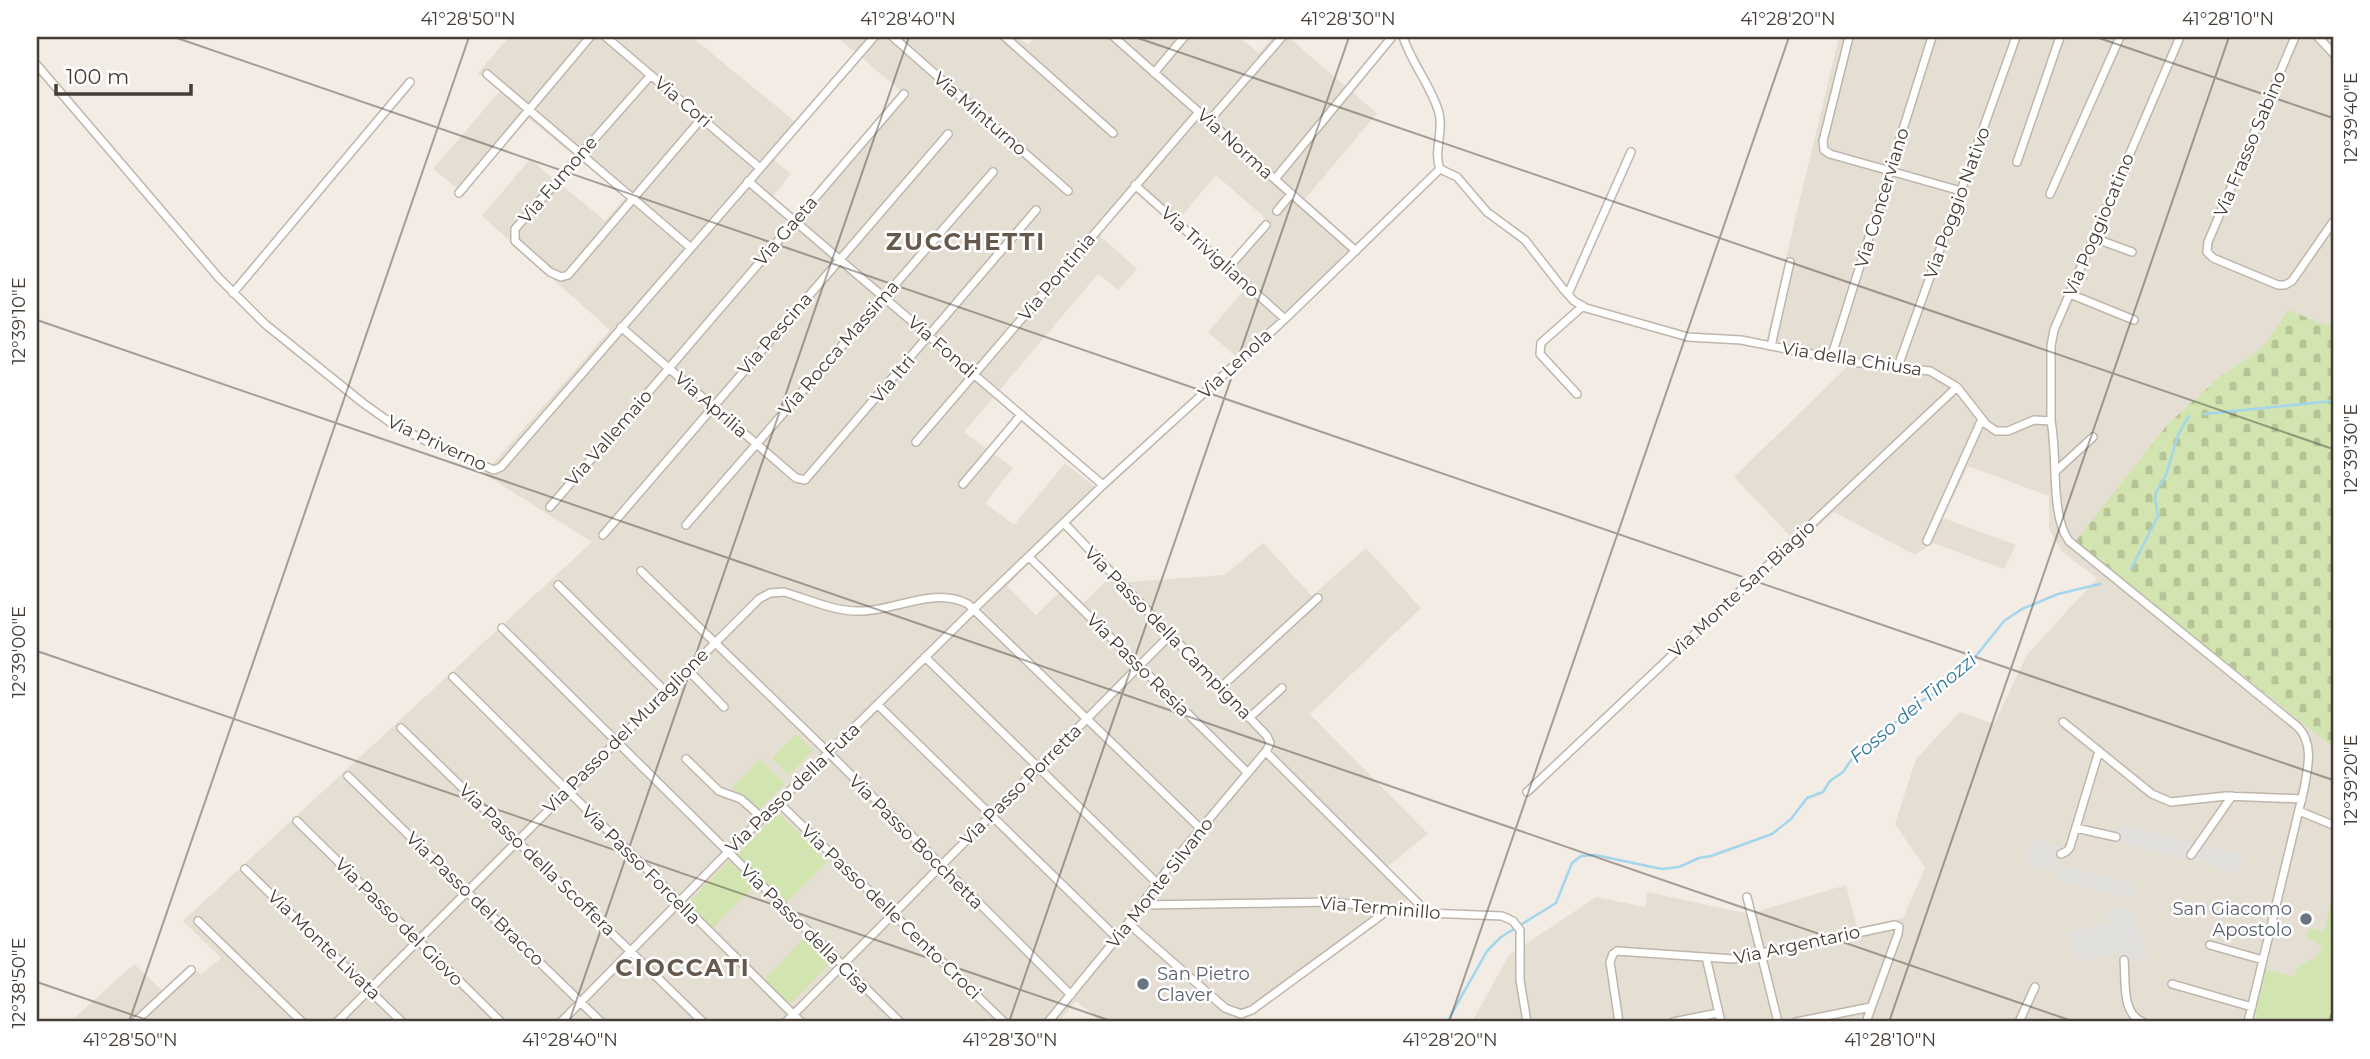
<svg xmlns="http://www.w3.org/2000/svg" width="2370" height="1059" viewBox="0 0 2370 1059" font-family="Montserrat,sans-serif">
  <defs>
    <pattern id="cemetery-stones" width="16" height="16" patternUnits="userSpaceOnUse" patternTransform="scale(1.75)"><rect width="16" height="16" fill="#d2e4af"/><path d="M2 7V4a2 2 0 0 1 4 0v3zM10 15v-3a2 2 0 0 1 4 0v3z" fill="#b6c497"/></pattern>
  </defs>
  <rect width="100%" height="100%" fill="#f2ece5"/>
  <!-- residential -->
  <path fill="#e5ded3" d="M 509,37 L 692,37 L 799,125 L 772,158 L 791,174 L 773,196 L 794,214 L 901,91 L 837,37 L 1018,37 L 1028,45 L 1035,37 L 1171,37 L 1177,41 L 1181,37 L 1239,37 L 1259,53 L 1273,37 L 1288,37 L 1377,113 L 1305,199 L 1361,249 L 1242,362 L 1208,332 L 1245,289 L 1223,269 L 1265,218 L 1216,175 L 1174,225 L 1134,191 L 1098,234 L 1137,269 L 1118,290 L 1098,274 L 964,432 L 1013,468 L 985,503 L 1014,525 L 1065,463 L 1102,493 L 1007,586 L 1036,615 L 1065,587 L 1084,603 L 1116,571 L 1128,582 L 1225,575 L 1263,543 L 1312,596 L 1366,548 L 1421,608 L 1310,714 L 1428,834 L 1383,870 L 1409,899 L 1240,1022 L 1102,1022 L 1076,1001 L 1058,1022 L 70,1022 L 134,964 L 162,990 L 191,965 L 201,975 L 221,958 L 183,921 L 592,542 L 484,474 L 610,330 L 482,216 L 530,159 L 605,221 L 625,198 L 528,118 L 463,193 L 433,169 L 500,91 L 478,73 Z
    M 1839,37 L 2333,37 L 2333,1022 L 1472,1022 L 1509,955 L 1596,897 L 1645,907 L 1647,892 L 1749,914 L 1846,885 L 1857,928 L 1903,918 L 1925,868 L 1895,824 L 1916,759 L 1960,712 L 1994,724 L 2027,655 L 2097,578 L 2062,552 L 2049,529 L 2049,496 L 1968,466 L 1943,518 L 2016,545 L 2004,569 L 1933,543 L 1915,555 L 1834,512 L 1798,544 L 1734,477 L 1847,367 L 1764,349 Z"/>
  <!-- green -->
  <path fill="#d2e4af" d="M 796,734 L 813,751 L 789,775 L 772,758 Z
    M 760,759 L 785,784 L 757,812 L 732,787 Z
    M 778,813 L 827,862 L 785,904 L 737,855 Z
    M 729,861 L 754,886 L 712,929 L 687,904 Z
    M 2331,902 L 2333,902 L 2333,1022 L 2254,1022 L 2265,969 L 2295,977 L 2298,966 L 2313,959 L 2323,946 L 2306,938 L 2311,928 L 2324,931 Z
    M 804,938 L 830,963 L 788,1006 L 763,981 Z"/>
  <!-- cemetery -->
  <path fill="url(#cemetery-stones)" d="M 2289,310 L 2327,326 L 2333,321 L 2333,747 L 2075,542 L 2168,424 L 2221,376 L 2262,348 Z"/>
  <!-- parking -->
  <path fill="#e2e0dd" d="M 2122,826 L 2237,854 L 2246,860 L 2232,874 L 2222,871 L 2220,867 L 2109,840 Z
    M 2032,839 L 2062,847 L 2055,871 L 2026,863 Z
    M 2061,865 L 2136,884 L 2132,900 L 2057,881 Z
    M 2119,906 L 2130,908 L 2135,912 L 2148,957 L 2119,965 L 2115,953 L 2078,963 L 2068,933 L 2108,922 L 2106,916 L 2110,908 Z"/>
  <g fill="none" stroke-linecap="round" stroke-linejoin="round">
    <!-- stream -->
    <path stroke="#a3d6ec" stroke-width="2.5" d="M 2204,414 L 2333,401
      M 2131,569 L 2158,516 L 2155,500 L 2156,492 L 2166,475 L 2178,435 L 2189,416
      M 1447,1022 L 1487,951 L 1501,937 L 1556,903 L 1572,863 L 1581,856 L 1595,855 L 1662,869 L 1679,867 L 1699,858 L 1711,856 L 1772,834 L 1791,819 L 1807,798 L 1823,792 L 1830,781 L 1843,772 L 1858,750 L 1878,741 L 1882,729 L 1906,717 L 1916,704 L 1932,695 L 1976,656 L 2004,621 L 2022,609 L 2058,594 L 2100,584"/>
    <!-- minor casing -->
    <g stroke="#bfb6ab" stroke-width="10">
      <path id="minor" d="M 606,37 L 760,168
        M 893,37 L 1068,191
        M 1005,37 L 1113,133
        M 1114,37 L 1356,251
        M 1403,37 C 1412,64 1432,87 1439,113 C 1444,132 1433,151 1440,169 L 1457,177 L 1487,212 L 1525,240 L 1564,290 L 1574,301 L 1586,308 L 1688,337 L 1741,340 L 1852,362 L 1930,371 L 1957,387 L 1986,424 L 1996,431 L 2008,431 L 2034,420 L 2051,421 C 2058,455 2050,516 2069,541 L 2298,727 C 2314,744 2308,767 2304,789 L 2248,1022
        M 1849,37 L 1823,141 L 1824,150 L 1830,154 L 1961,191
        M 2295,37 L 2208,242 L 2207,252 L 2213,258 L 2278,285 L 2285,285 L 2292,281 L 2333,222
        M 2318,37 L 2333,53
        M 37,65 L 219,278 L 265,324 L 363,403 L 391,423 L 428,442 L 494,470 L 501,467 L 874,37
        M 1154,73 L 1184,37
        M 487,74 L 691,248
        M 651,75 L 515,229 L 515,241 L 550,272 L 561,277 L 568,275 L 702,118
        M 1209,121 L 1282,37
        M 2017,162 L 2060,37
        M 1275,179 L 1392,37
        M 748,181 L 1103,485
        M 1135,185 L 1285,319
        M 459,193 L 590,37
        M 2050,194 L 2120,37
        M 1277,211 L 1291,194
        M 2094,238 L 2132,252
        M 1228,268 L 1266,225
        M 233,293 L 410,82
        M 1568,294 L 1631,152
        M 2070,294 L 2134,320
        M 621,327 L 796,478 L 805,480 L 1036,210
        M 1771,346 L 1790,262
        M 1831,358 L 1932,37
        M 1897,369 L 2016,37
        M 1577,394 L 1540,354 L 1541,343 L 1583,306
        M 2051,421 L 2051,346 L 2054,330 L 2180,37
        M 916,442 L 1199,112
        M 2057,470 L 2093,437
        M 963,484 L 1021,415
        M 550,507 L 904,94
        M 686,525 L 993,172
        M 603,535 L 948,134
        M 1927,541 L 1982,419
        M 1029,557 L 1248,773
        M 641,571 L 829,753 L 1071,995
        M 558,585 L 665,691
        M 502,628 L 900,1022
        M 925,657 L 1157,883
        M 687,669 L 724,707
        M 453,677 L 801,1022
        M 1220,688 L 1318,598
        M 878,705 L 1117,938
        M 1249,718 L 1282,688
        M 2063,722 L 2152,794 L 2171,802 L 2226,796 L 2302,799
        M 401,728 L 703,1022
        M 1266,752 L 1427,912
        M 686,759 L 719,791 L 741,799 L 762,818
        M 348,776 L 601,1022
        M 1527,792 L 1957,387
        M 779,803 L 1004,1022
        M 2299,811 L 2333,825
        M 297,821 L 501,1022
        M 2076,828 L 2116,837
        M 2061,854 L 2067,851 L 2070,847 L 2099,751
        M 2191,855 L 2232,796
        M 245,869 L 402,1022
        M 1747,897 L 1778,1022
        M 1142,905 L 1332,902 L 1427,913 L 1502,916 L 1513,921 L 1520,930 L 1520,980 L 1527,1022
        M 198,921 L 302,1022
        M 1128,923 L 1225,1008 L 1241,1014 L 1252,1010 L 1391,908
        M 2210,945 L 2263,960
        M 1706,957 L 1721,1022
        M 2124,960 C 2126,980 2121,1014 2143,1022
        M 2172,984 L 2252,1007
        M 135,1022 L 191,970
        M 337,1022 L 759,599 L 770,593 L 784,592 C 808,599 835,612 860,611 C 895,611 934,586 968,604 L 1201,829
        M 561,1022 L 728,852 L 974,609 L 1103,485 L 1285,319 L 1440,169
        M 786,1022 L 1167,638
        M 1048,1022 L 1117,938 L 1173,862 L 1267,750 L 1270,743 L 1267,736 L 1064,523
        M 1619,1022 L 1610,962 L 1613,954 L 1617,951 L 1733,959 L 1895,925 L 1899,927 L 1898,934 L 1866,1022
        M 1673,1022 L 1718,1013
        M 1796,1022 L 1871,1007
        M 2019,1022 L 2035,987"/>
    </g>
    <!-- minor -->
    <use href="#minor" stroke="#fff" stroke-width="7"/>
  </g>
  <!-- ticks -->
  <path fill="none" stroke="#443c35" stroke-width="2" stroke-opacity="0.45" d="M 174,37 L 2333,780M 1135,37 L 2333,449M 2096,37 L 2333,118M 37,320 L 2075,1022M 37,651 L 1114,1022M 37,982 L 153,1022M 129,1022 L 469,37M 569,1022 L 909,37M 1009,1022 L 1349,37M 1449,1022 L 1789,37M 1889,1022 L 2229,37M 2329,1022 L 2333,1010"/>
  <!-- markers -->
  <g fill="#6b7280" stroke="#fff" stroke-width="2.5">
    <circle cx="2306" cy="919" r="7"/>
    <circle cx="1143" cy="984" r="7"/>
  </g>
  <g text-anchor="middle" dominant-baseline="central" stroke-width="5" stroke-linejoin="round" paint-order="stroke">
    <!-- street labels -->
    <g font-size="18" fill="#443c35" stroke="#fff">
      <text transform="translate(683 102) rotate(40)">Via Cori</text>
      <text transform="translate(980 114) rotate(41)">Via Minturno</text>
      <text transform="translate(1235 144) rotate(42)">Via Norma</text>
      <text transform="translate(2250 144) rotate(-67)">Via Frasso Sabino</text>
      <text transform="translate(558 180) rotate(-49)">Via Fumone</text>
      <text transform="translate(1882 198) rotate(-73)">Via Concerviano</text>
      <text transform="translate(1957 203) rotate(-70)">Via Poggio Nativo</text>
      <text transform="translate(2099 225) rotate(-67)">Via Poggiocatino</text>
      <text transform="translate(786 231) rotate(-49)">Via Gaeta</text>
      <text transform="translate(1210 252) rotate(42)">Via Trivigliano</text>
      <text transform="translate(1057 277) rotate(-50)">Via Pontinia</text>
      <text transform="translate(775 334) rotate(-49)">Via Pescina</text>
      <text transform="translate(942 347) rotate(41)">Via Fondi</text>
      <text transform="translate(839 348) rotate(-49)">Via Rocca Massima</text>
      <text transform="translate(1852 359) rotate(9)">Via della Chiusa</text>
      <text transform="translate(1235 364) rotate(-43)">Via Lenola</text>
      <text transform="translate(893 379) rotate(-50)">Via Itri</text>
      <text transform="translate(711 405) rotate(41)">Via Aprilia</text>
      <text transform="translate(609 438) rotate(-49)">Via Vallemaio</text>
      <text transform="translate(437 443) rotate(25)">Via Priverno</text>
      <text transform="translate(1742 589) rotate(-43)">Via Monte San Biagio</text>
      <text transform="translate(1168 633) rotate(46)">Via Passo della Campigna</text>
      <text transform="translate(1138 665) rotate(45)">Via Passo Resia</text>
      <text transform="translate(626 731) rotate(-45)">Via Passo del Muraglione</text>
      <text transform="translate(1021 785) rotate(-45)">Via Passo Porretta</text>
      <text transform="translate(793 788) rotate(-44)">Via Passo della Futa</text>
      <text transform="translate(916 842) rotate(45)">Via Passo Bocchetta</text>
      <text transform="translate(537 860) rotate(44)">Via Passo della Scoffera</text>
      <text transform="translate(641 865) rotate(45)">Via Passo Forcella</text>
      <text transform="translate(1160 883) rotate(-52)">Via Monte Silvano</text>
      <text transform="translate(475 899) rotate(44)">Via Passo del Bracco</text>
      <text transform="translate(1380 908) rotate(5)">Via Terminillo</text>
      <text transform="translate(891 912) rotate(44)">Via Passo delle Cento Croci</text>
      <text transform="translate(399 922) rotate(45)">Via Passo del Giovo</text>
      <text transform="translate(805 929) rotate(45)">Via Passo della Cisa</text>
      <text transform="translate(324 945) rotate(44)">Via Monte Livata</text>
      <text transform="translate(1797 945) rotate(-12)">Via Argentario</text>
    </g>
    <!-- worship labels -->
    <g font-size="18" fill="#5b616d" stroke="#fff" text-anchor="end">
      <text x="2292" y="909">San Giacomo<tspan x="2292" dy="21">Apostolo</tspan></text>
      <text x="1157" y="974" text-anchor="start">San Pietro<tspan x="1157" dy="21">Claver</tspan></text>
    </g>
    <!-- water labels -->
    <g font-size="19" font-style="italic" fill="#30799b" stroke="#fff">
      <text transform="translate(1913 708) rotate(-40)">Fosso dei Tinozzi</text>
    </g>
    <!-- district labels -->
    <g font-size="24" font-weight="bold" letter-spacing="2" fill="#66594c" stroke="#fff">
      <text x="966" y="241">ZUCCHETTI</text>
      <text x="683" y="967">CIOCCATI</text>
    </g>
  </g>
  <!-- border -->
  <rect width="2370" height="1059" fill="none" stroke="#ffffff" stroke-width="77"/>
  <!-- scale -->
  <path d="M56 84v10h135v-10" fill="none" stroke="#443c35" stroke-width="3.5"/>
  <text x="66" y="84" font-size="21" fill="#443c35" stroke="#ffffff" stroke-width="5" paint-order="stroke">100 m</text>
  <rect x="38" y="38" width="2294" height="982" fill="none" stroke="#443c35" stroke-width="2.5"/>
  <g font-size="18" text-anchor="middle" fill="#443c35">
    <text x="468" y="25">41°28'50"N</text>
    <text x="908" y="25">41°28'40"N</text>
    <text x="1348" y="25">41°28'30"N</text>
    <text x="1788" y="25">41°28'20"N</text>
    <text x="2228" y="25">41°28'10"N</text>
    <text transform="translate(2351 118) rotate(-90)" y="6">12°39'40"E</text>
    <text transform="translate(19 321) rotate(-90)" y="6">12°39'10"E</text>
    <text transform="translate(2351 449) rotate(-90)" y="6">12°39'30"E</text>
    <text transform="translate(19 652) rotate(-90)" y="6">12°39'00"E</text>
    <text transform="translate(2351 780) rotate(-90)" y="6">12°39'20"E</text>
    <text transform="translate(19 983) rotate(-90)" y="6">12°38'50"E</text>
    <text x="130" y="1046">41°28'50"N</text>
    <text x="570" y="1046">41°28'40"N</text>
    <text x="1010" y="1046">41°28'30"N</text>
    <text x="1450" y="1046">41°28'20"N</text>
    <text x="1890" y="1046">41°28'10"N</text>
  </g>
</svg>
